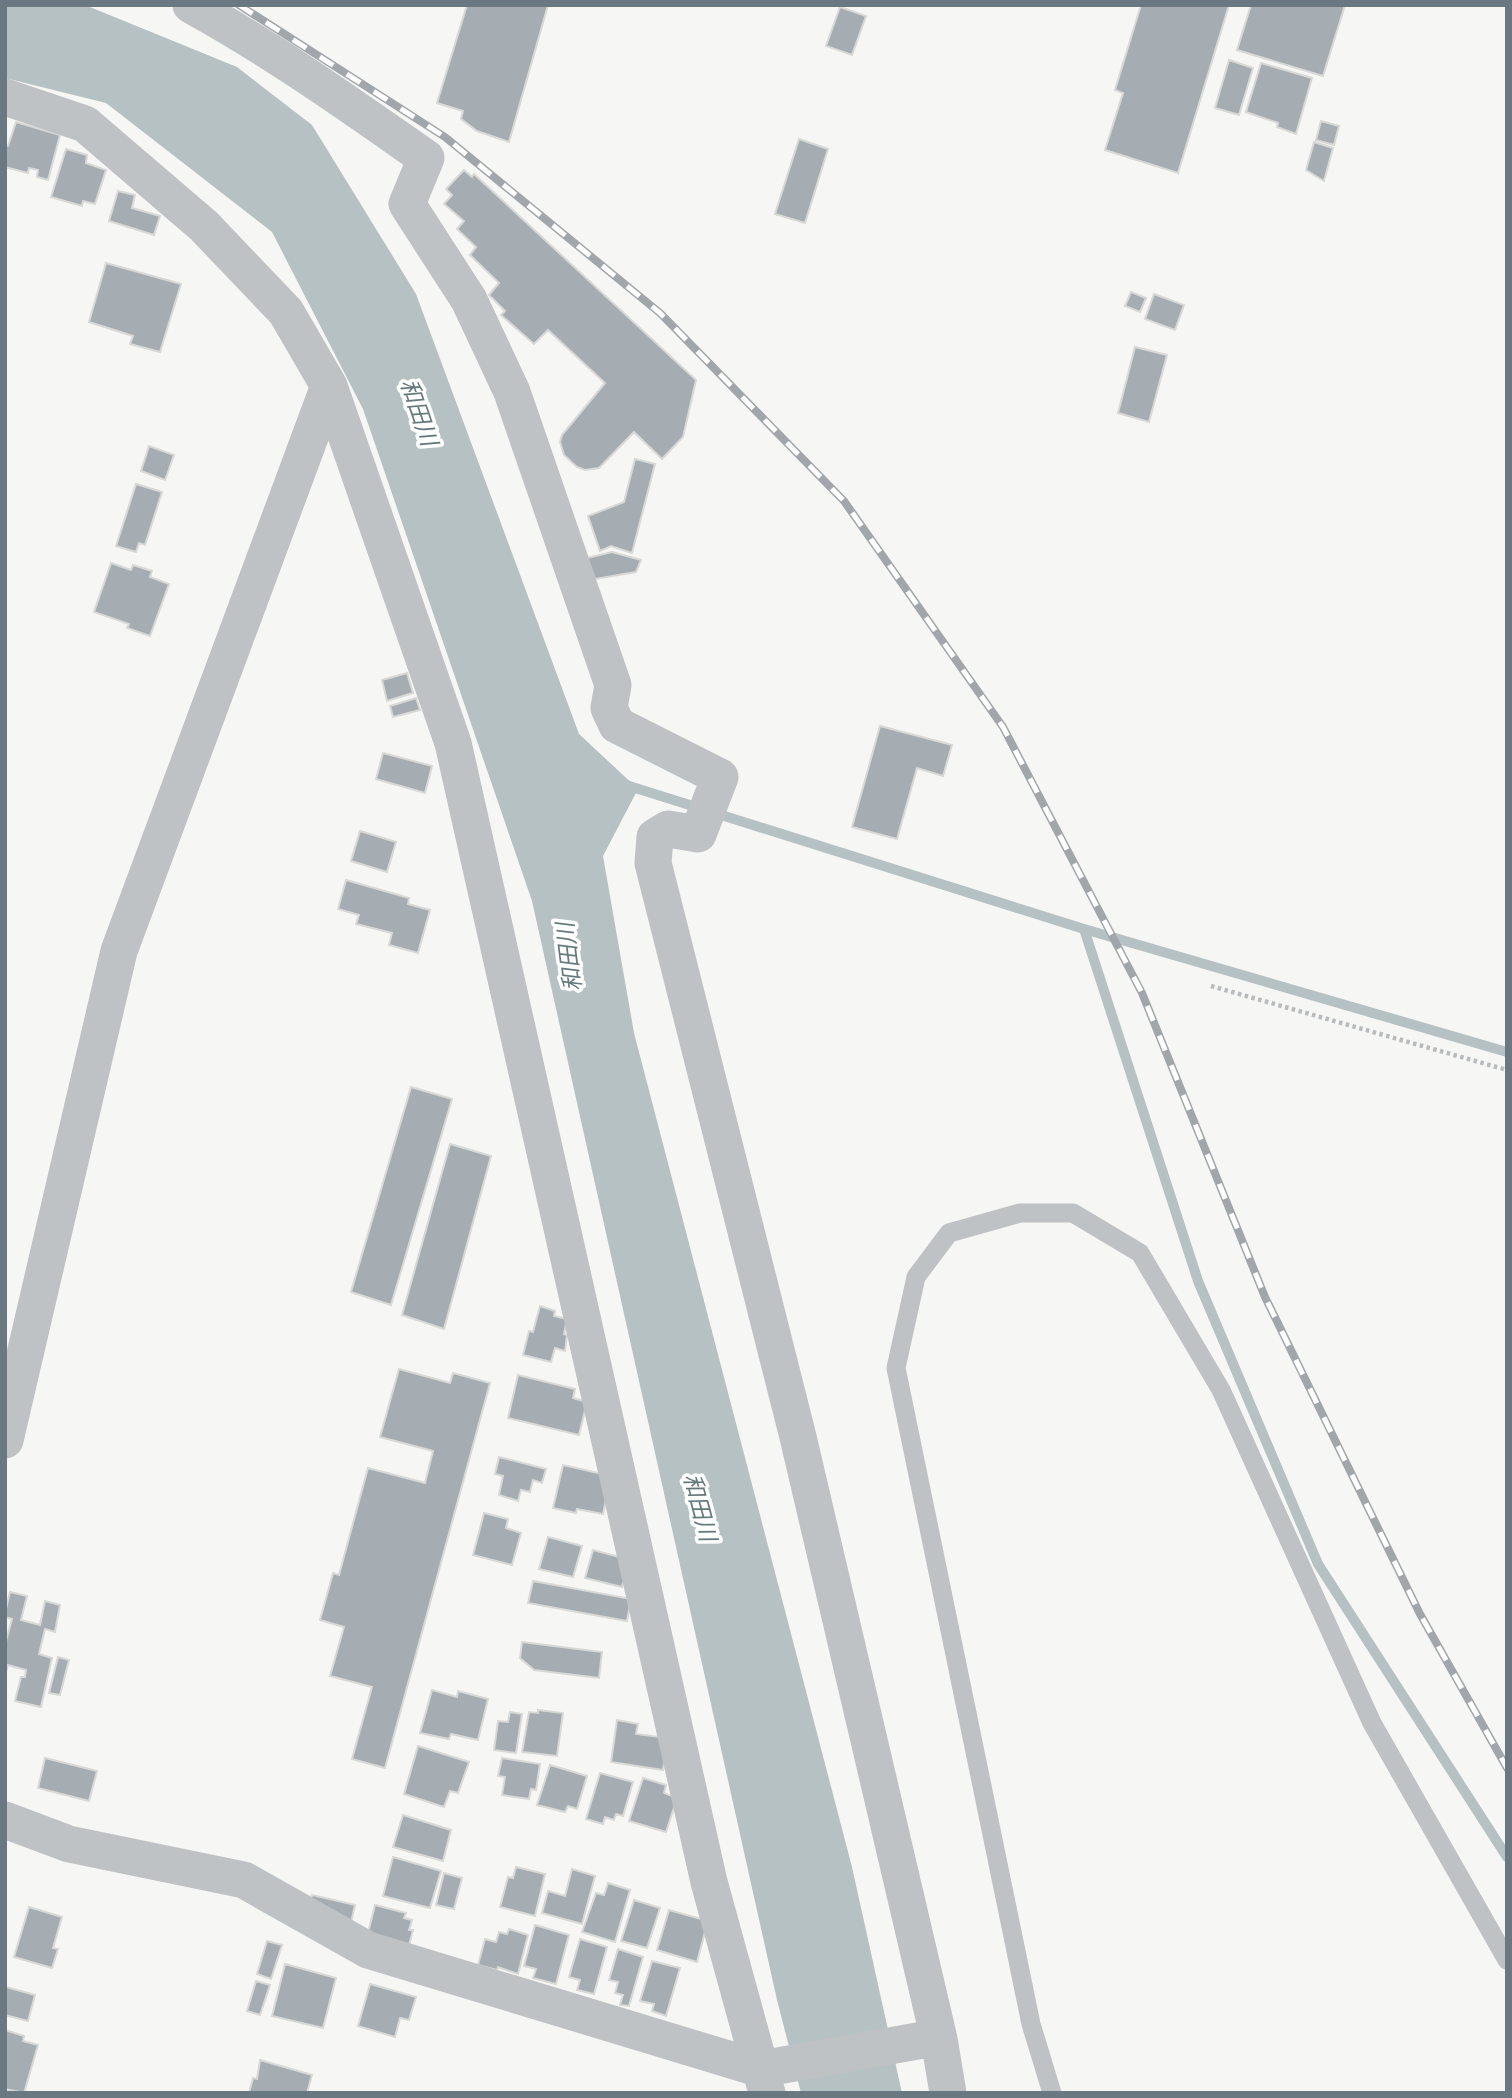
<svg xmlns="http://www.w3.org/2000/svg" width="1512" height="2098" viewBox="0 0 1512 2098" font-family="Manrope,'Noto Sans JP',sans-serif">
  <rect width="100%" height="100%" fill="#f6f6f4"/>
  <!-- water -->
  <path fill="#b5c1c3" d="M 5,5 L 85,5 L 237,67 L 312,125 L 416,294 L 579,734 L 638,789 L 603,856 L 634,1033 L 852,1867 L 902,2093 L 801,2093 L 777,2000 L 532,901 L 363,409 L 272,232 L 106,103 L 5,78 Z"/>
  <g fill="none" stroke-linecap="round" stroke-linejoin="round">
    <!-- stream -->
    <path stroke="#b5c1c3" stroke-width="10" d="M 626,785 L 1084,929 L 1507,1052
      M 1084,929 L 1198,1281 L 1318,1564 L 1507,1857"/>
  </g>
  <!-- building -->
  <path fill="#a6adb2" stroke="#d8d8d6" stroke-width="2" d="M 467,5 L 548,5 L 509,142 L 477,131 L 461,119 L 463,111 L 437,103 Z
    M 1141,5 L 1229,5 L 1178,173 L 1105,150 L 1123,93 L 1115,90 Z
    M 1251,5 L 1345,5 L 1323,76 L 1237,50 Z
    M 840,7 L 866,16 L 852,55 L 826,46 Z
    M 1229,60 L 1253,68 L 1239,115 L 1215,108 Z
    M 1261,63 L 1312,78 L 1296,134 L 1277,127 L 1278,123 L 1246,112 Z
    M 1321,121 L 1339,126 L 1334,145 L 1316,140 Z
    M 16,122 L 60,135 L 48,180 L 37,177 L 38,170 L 29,168 L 28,173 L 5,167 L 5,145 L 8,146 Z
    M 799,139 L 828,149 L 805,223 L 775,214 Z
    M 1314,142 L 1333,148 L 1324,181 L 1306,170 Z
    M 66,149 L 87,155 L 86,163 L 106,170 L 95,204 L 83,201 L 82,206 L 51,197 Z
    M 464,170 L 472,177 L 474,174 L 696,380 L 683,437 L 662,459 L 634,432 L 599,468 L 585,470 L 577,467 L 564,455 L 560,442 L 562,435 L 605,383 L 548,330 L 534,344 L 501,315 L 505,311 L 489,295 L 499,283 L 470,255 L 476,247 L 457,229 L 464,221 L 444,204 L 452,195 L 446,189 Z
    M 118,191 L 135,195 L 132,208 L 160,216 L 154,235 L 109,221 Z
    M 106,263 L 181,284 L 160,352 L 130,344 L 133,336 L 89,322 Z
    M 1131,292 L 1146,298 L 1140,312 L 1125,306 Z
    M 1154,294 L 1184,305 L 1175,330 L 1145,319 Z
    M 1135,347 L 1167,355 L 1149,422 L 1118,413 Z
    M 149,446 L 174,455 L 165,480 L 141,471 Z
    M 635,459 L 655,464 L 632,553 L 611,546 L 600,551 L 588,516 L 624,502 Z
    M 136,484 L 162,492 L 145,545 L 139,543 L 136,552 L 116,546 Z
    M 612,552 L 641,560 L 636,572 L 595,579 L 587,558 Z
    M 111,563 L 131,570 L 133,565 L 152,571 L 150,577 L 169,584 L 150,636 L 127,628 L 129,624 L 94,612 Z
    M 407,673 L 413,693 L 387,701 L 382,680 Z
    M 416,698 L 420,710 L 393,717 L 390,706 Z
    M 880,726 L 952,745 L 943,776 L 917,768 L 897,839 L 852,827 Z
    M 383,753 L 432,766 L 425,793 L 376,779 Z
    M 360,831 L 396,842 L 387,872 L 351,861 Z
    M 346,880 L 409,898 L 408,904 L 430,910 L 418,953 L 389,945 L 392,933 L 356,924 L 359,915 L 338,909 Z
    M 411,1087 L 452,1099 L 391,1305 L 351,1292 Z
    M 450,1144 L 491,1156 L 444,1329 L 402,1315 Z
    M 540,1306 L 555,1311 L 554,1316 L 567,1319 L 564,1334 L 567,1335 L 565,1351 L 555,1348 L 551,1362 L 523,1355 L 529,1331 L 533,1332 Z
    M 399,1369 L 450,1383 L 453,1373 L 490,1383 L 385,1768 L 352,1759 L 372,1687 L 330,1676 L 344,1627 L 320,1620 L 333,1573 L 339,1575 L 368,1468 L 425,1483 L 433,1451 L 380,1437 Z
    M 518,1375 L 575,1389 L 573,1398 L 587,1402 L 579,1435 L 508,1418 Z
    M 499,1457 L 546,1469 L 542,1483 L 533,1480 L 530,1492 L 521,1490 L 518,1501 L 499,1495 L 503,1476 L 495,1474 Z
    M 563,1465 L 611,1476 L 603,1514 L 577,1509 L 576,1513 L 553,1508 Z
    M 484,1513 L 508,1519 L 506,1528 L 521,1533 L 512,1565 L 473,1555 Z
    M 548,1537 L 582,1546 L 573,1577 L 539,1569 Z
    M 593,1550 L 630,1560 L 622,1587 L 585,1578 Z
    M 533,1581 L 631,1599 L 627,1621 L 528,1603 Z
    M 10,1592 L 27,1596 L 21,1620 L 40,1625 L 45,1601 L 60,1605 L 55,1632 L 45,1629 L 39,1654 L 52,1658 L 41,1707 L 15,1701 L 21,1677 L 25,1677 L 26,1670 L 8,1665 L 5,1675 L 5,1645 L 12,1619 L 5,1617 L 5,1613 Z
    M 522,1642 L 602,1652 L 599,1678 L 534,1670 L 520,1658 Z
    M 58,1657 L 69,1660 L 60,1695 L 49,1693 Z
    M 432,1690 L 457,1697 L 458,1691 L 488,1699 L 478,1740 L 451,1734 L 449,1739 L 420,1733 Z
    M 538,1710 L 563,1713 L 557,1756 L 522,1752 L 529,1712 L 538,1713 Z
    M 510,1712 L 522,1714 L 516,1753 L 494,1750 L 498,1721 L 508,1722 Z
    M 617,1720 L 638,1724 L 636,1734 L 668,1738 L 663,1770 L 611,1762 Z
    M 418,1746 L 469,1762 L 458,1793 L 450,1791 L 444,1807 L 404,1794 Z
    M 45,1758 L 97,1771 L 89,1801 L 38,1788 Z
    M 502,1758 L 540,1764 L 536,1790 L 531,1789 L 529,1799 L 502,1795 L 505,1777 L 498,1776 Z
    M 550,1765 L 587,1776 L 577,1809 L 568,1806 L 565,1812 L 537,1805 Z
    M 600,1773 L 633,1782 L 623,1816 L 616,1814 L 614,1820 L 605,1817 L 603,1824 L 586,1819 Z
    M 643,1778 L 666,1785 L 664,1793 L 677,1798 L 666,1832 L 629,1821 Z
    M 403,1815 L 451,1830 L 443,1861 L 393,1847 Z
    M 393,1857 L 441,1871 L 430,1908 L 383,1896 Z
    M 516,1867 L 545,1874 L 535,1916 L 500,1907 L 508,1877 L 513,1878 Z
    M 572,1869 L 595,1876 L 582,1924 L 542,1913 L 548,1891 L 565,1896 Z
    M 444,1873 L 462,1878 L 454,1909 L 436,1905 Z
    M 608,1883 L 630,1890 L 615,1942 L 582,1932 L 596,1893 L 604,1895 Z
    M 312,1895 L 355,1905 L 350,1927 L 308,1910 Z
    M 634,1900 L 660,1908 L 647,1948 L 621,1941 Z
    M 375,1905 L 406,1913 L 404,1918 L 412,1920 L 409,1930 L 413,1930 L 408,1949 L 367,1937 Z
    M 29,1907 L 62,1917 L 53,1948 L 58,1949 L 52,1968 L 14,1957 Z
    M 669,1910 L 708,1921 L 697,1962 L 657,1950 Z
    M 535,1925 L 569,1935 L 556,1984 L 533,1978 L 536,1969 L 524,1966 Z
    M 509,1929 L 528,1935 L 518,1974 L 498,1967 L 497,1970 L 478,1965 L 485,1939 L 496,1942 L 499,1932 L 507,1934 Z
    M 580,1939 L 607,1947 L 594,1994 L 577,1990 L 580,1980 L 569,1977 Z
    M 267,1941 L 282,1945 L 271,1979 L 257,1974 Z
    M 618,1949 L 643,1957 L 629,2006 L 620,2005 L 623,1995 L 615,1993 L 618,1982 L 609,1980 Z
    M 652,1961 L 680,1968 L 666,2016 L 652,2011 L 654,2004 L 640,2001 Z
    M 285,1964 L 336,1978 L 323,2028 L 272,2016 Z
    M 256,1981 L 270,1985 L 260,2015 L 247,2011 Z
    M 370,1984 L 416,1997 L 409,2020 L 400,2018 L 395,2037 L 358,2026 Z
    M 6,1987 L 35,1995 L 28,2021 L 5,2015 Z
    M 5,2030 L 24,2036 L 23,2041 L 38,2045 L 24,2093 L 5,2089 Z
    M 260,2060 L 312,2075 L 307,2093 L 249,2093 L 253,2078 L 257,2079 Z"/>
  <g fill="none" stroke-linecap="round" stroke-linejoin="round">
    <!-- path -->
    <path stroke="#b8bbbd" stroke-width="4.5" stroke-dasharray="3.5 3.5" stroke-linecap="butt" d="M 1211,986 L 1507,1070"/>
    <!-- service -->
    <path stroke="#bec2c5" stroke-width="19" d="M 1052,2093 L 1031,2024 L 896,1368 L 916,1277 L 949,1233 L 1020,1213 L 1073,1213 L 1140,1253 L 1221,1390 L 1372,1723 L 1507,1960"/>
    <!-- minor -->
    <path stroke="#bec2c5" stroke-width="37" d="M 191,5 C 273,50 350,105 426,158 L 407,204 L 469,300 L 512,392 L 613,685 L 609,708 L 617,725 L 720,777 L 698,834 L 668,829 L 655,837 L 653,863 L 798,1437 L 939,2039
      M 5,97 L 85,124 L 204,226 L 286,312 L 329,386 L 453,743 L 709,1882 L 767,2093
      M 5,1440 L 119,951 L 329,386
      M 5,1820 L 69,1844 L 244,1880 L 368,1950 L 761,2069 L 923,2040 L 939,2039 L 948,2093"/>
    <!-- rail casing -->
    <g stroke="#a0a6aa" stroke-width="8">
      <path id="rail" d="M 239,5 L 445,137 L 660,313 L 844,501 L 1003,727 L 1142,993 L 1265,1297 L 1420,1614 L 1507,1768"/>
    </g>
    <!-- rail -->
    <use href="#rail" stroke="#fff" stroke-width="5" stroke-dasharray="16" stroke-linecap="butt"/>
  </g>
  <g text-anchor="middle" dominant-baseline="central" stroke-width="7" stroke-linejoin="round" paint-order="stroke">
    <!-- water labels -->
    <g font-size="23" font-style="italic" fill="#65797d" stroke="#fff">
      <text transform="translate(420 412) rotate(71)">和田川</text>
      <text transform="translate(568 957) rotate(-97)">和田川</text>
      <text transform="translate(701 1507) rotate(75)">和田川</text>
    </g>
  </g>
  <!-- border -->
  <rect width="1512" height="2098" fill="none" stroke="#697881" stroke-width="14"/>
</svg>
